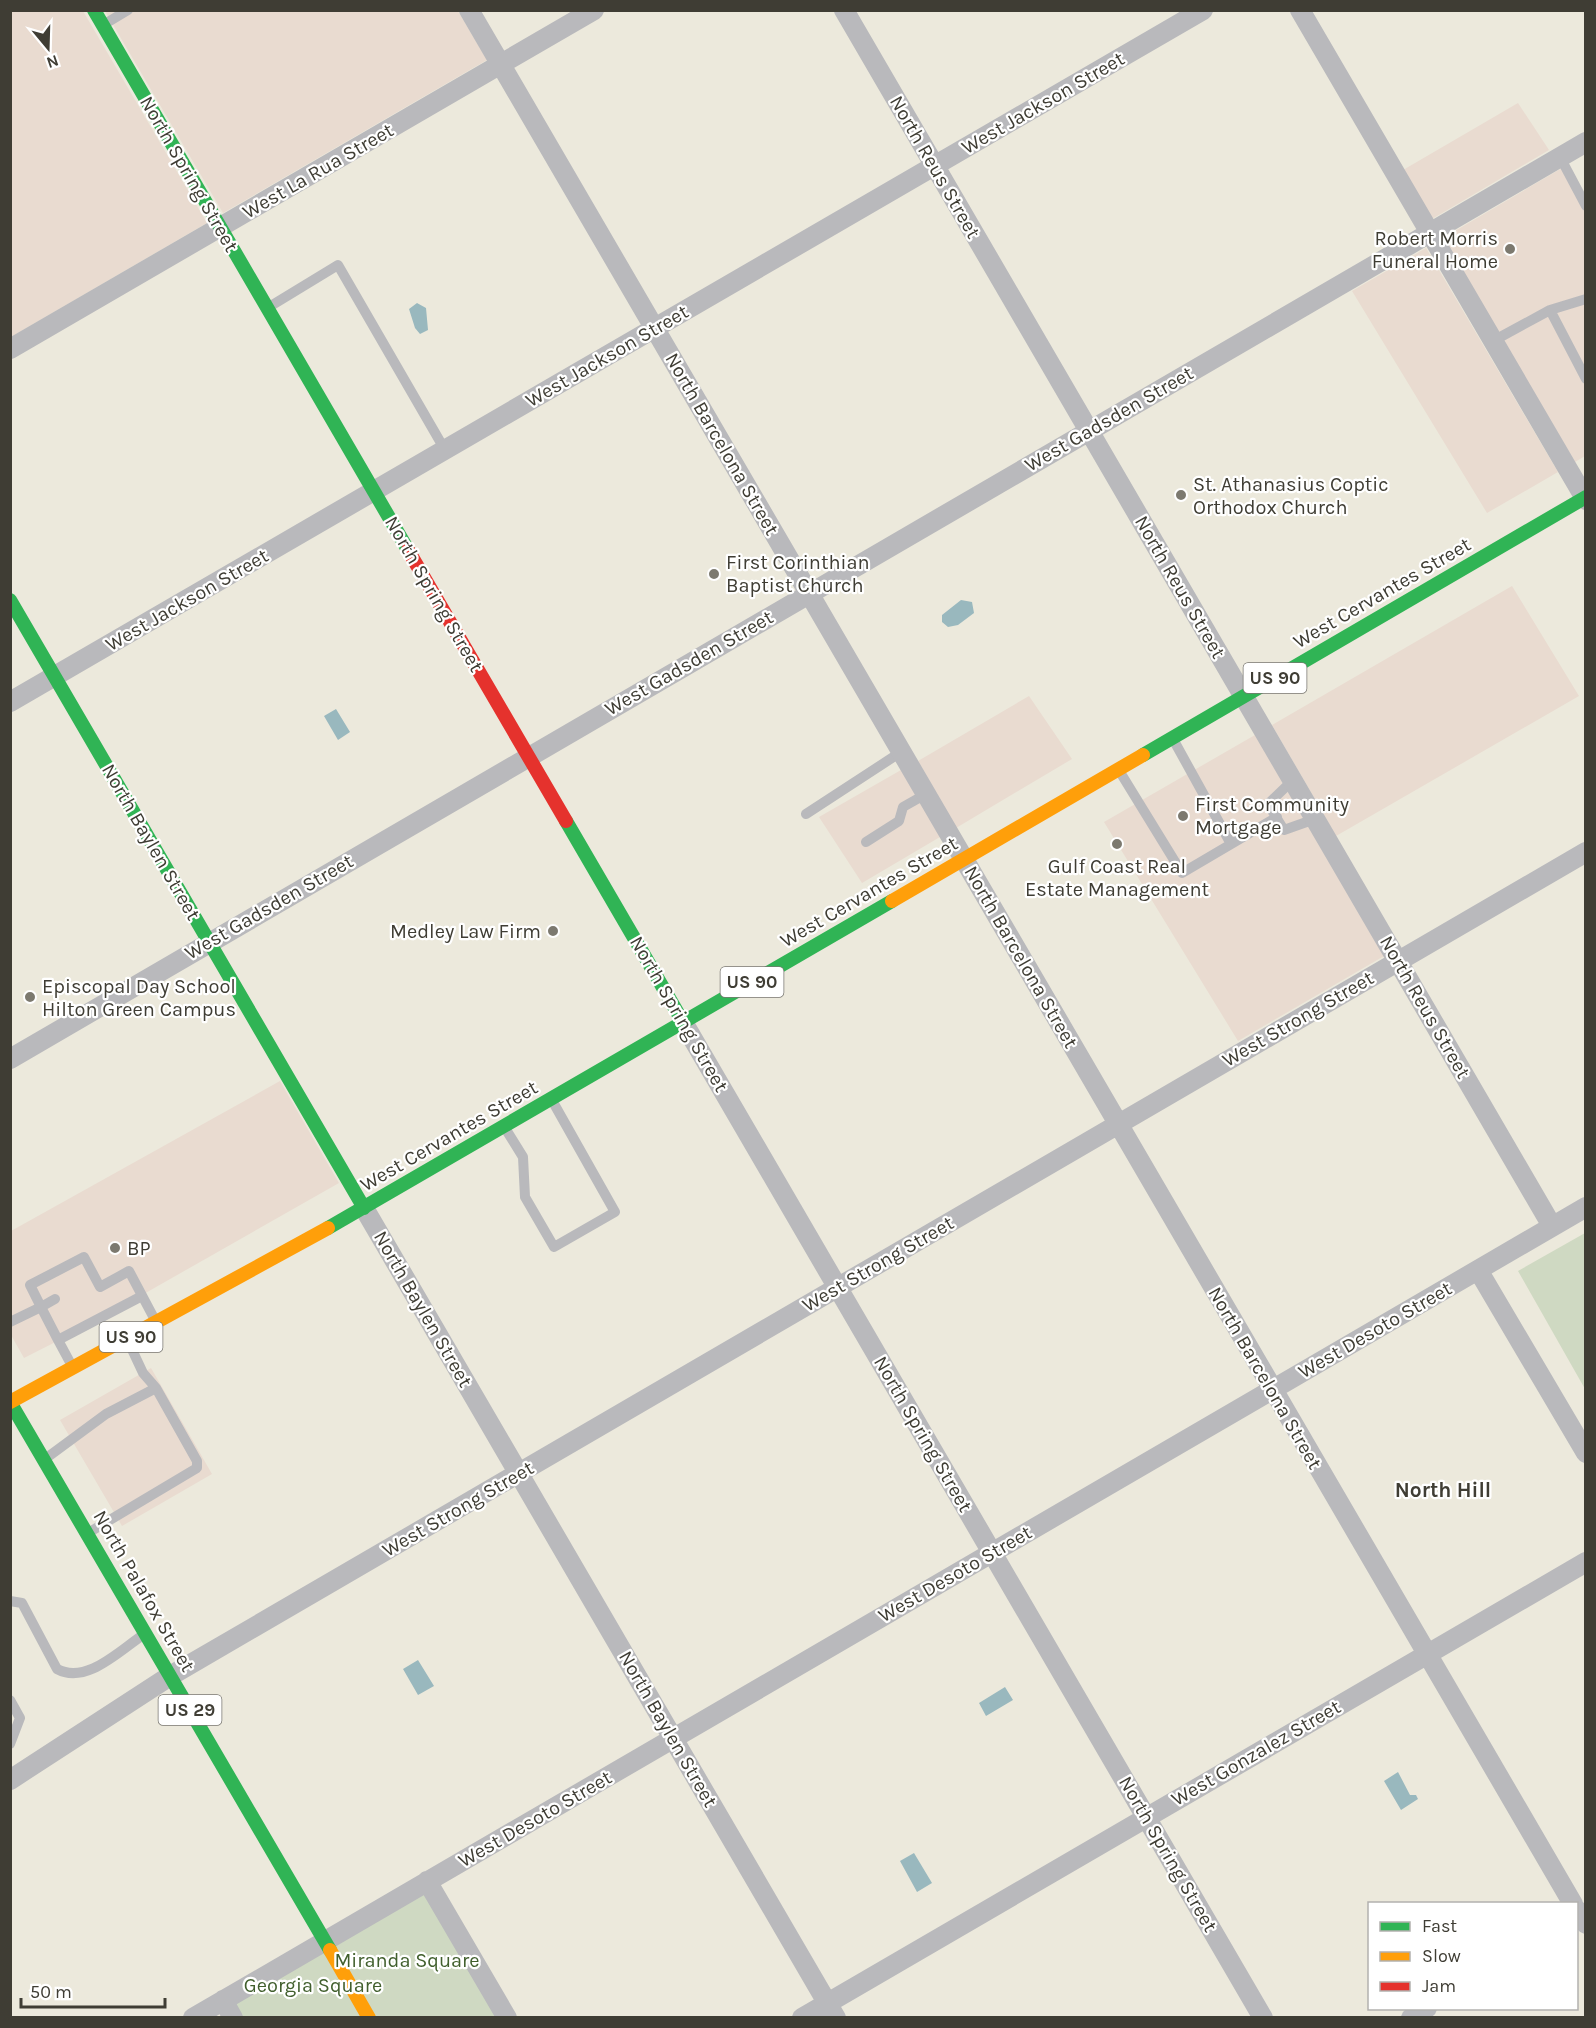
<svg xmlns="http://www.w3.org/2000/svg" width="1596" height="2028" viewBox="0 0 1596 2028" font-family="Karla,sans-serif">
  <rect width="100%" height="100%" fill="#ece9dc"/>
  <!-- commercial -->
  <path fill="#e9dbd0" d="M 11,11 L 83,11 L 207,223 L 11,337 Z
    M 105,11 L 458,11 L 487,60 L 223,213 Z
    M 1518,103 L 1549,150 L 1432,219 L 1403,170 Z
    M 1562,168 L 1585,204 L 1585,456 L 1575,462 L 1443,238 Z
    M 1426,248 L 1558,472 L 1487,513 L 1352,291 Z
    M 1512,586 L 1579,696 L 1336,836 L 1272,725 Z
    M 1029,696 L 1072,759 L 956,828 L 918,761 Z
    M 1255,735 L 1384,956 L 1238,1041 L 1104,822 Z
    M 901,770 L 940,837 L 862,883 L 819,817 Z
    M 280,1081 L 339,1183 L 91,1324 L 24,1358 L 11,1335 L 11,1231 Z
    M 151,1368 L 212,1474 L 122,1526 L 60,1420 Z"/>
  <!-- green -->
  <path fill="#cfd9c2" d="M 1585,1233 L 1585,1389 L 1518,1271 Z
    M 427,1881 L 507,2017 L 233,2017 L 223,2000 Z"/>
  <!-- water -->
  <path fill="#99b8be" d="M 417,303 L 426,308 L 428,330 L 420,334 L 415,328 L 409,309 Z
    M 961,600 L 972,602 L 974,613 L 958,625 L 948,627 L 942,622 L 942,615 Z
    M 336,709 L 350,732 L 338,740 L 324,716 Z
    M 418,1660 L 434,1686 L 418,1695 L 403,1669 Z
    M 1005,1687 L 1013,1700 L 986,1716 L 979,1703 Z
    M 1398,1772 L 1410,1795 L 1416,1795 L 1418,1799 L 1401,1810 L 1384,1781 Z
    M 914,1853 L 932,1883 L 917,1892 L 900,1861 Z"/>
  <g fill="none" stroke-linecap="round" stroke-linejoin="round">
    <!-- lane -->
    <path stroke="#b9b9bc" stroke-width="10" d="M 103,25 L 128,10
      M 1560,157 L 1586,206
      M 269,307 L 338,265 L 445,450
      M 1550,310 L 1586,379
      M 1493,341 L 1550,310 L 1586,299
      M 1173,739 L 1231,844
      M 1120,772 L 1182,873 L 1277,817
      M 1293,780 L 1268,804 L 1284,830 L 1315,819
      M 806,814 L 901,752
      M 866,842 L 899,821 L 903,807 L 926,794
      M 505,1128 L 523,1157 L 525,1197 L 554,1247 L 615,1212 L 553,1102
      M 55,1299 L 41,1307 L 58,1340 L 142,1296
      M 10,1322 L 41,1307 L 30,1285 L 84,1257 L 100,1287 L 129,1271 L 155,1320
      M 58,1340 L 72,1366
      M 45,1459 L 106,1414 L 156,1388
      M 88,1533 L 197,1468 L 197,1461 L 156,1388 L 143,1373 L 128,1341
      M 10,1601 L 22,1603 L 57,1669 C 86,1685 119,1651 143,1635
      M 10,1700 L 20,1718 L 10,1744"/>
    <!-- street -->
    <path stroke="#b9b9bc" stroke-width="20" d="M 469,10 L 1573,1904
      M 844,10 L 1552,1226
      M 1300,10 L 1586,500
      M 10,349 L 594,10
      M 10,702 L 1203,10
      M 683,1022 L 1263,2018
      M 10,1059 L 1586,142
      M 364,1208 L 836,2018
      M 1478,1270 L 1586,1453
      M 10,1780 L 170,1676 L 1586,852
      M 427,1881 L 507,2018
      M 1576,1909 L 1586,1924
      M 223,2000 L 233,2018
      M 193,2018 L 1586,1207
      M 802,2018 L 1586,1562
      M 1411,2018 L 1427,2008"/>
    <!-- fast -->
    <path stroke="#30b455" stroke-width="14" d="M 94,10 L 408,550
      M 10,600 L 364,1208
      M 1143,755 L 1586,497
      M 566,821 L 683,1022
      M 328,1228 L 892,901
      M 10,1402 L 330,1950"/>
    <!-- slow -->
    <path stroke="#ff9f0a" stroke-width="14" d="M 892,901 L 1143,755
      M 10,1402 L 328,1228
      M 330,1950 L 369,2018"/>
    <!-- jam -->
    <path stroke="#e5322d" stroke-width="14" d="M 408,550 L 566,821"/>
  </g>
  <!-- markers -->
  <g fill="#7c796f" stroke="#fff" stroke-width="2">
    <circle cx="1510" cy="249" r="6"/>
    <circle cx="1181" cy="495" r="6"/>
    <circle cx="714" cy="574" r="6"/>
    <circle cx="1183" cy="816" r="6"/>
    <circle cx="1117" cy="844" r="6"/>
    <circle cx="553" cy="931" r="6"/>
    <circle cx="30" cy="997" r="6"/>
    <circle cx="115" cy="1248" r="6"/>
  </g>
  <g text-anchor="middle" dominant-baseline="central" stroke-width="4.5" stroke-linejoin="round" paint-order="stroke">
    <!-- shield labels -->
    <g fill="#fff" stroke="#797771" stroke-width="1.5">
      <rect x="1243.5" y="663" width="63" height="30" rx="4.5"/>
      <rect x="720.5" y="967" width="63" height="30" rx="4.5"/>
      <rect x="99.5" y="1322" width="63" height="30" rx="4.5"/>
      <rect x="158.5" y="1695" width="63" height="30" rx="4.5"/>
    </g>
    <g font-size="18" font-weight="bold" fill="#3f3d34">
      <text x="1275" y="678">US 90</text>
      <text x="752" y="982">US 90</text>
      <text x="131" y="1337">US 90</text>
      <text x="190" y="1710">US 29</text>
    </g>
    <!-- street labels -->
    <g font-size="20" fill="#3f3d34" stroke="#fff">
      <text transform="translate(1043 103) rotate(-30)">West Jackson Street</text>
      <text transform="translate(935 167) rotate(60)">North Reus Street</text>
      <text transform="translate(318 171) rotate(-30)">West La Rua Street</text>
      <text transform="translate(189 174) rotate(60)">North Spring Street</text>
      <text transform="translate(607 356) rotate(-30)">West Jackson Street</text>
      <text transform="translate(1109 419) rotate(-30)">West Gadsden Street</text>
      <text transform="translate(722 444) rotate(60)">North Barcelona Street</text>
      <text transform="translate(1180 587) rotate(60)">North Reus Street</text>
      <text transform="translate(1382 593) rotate(-30)">West Cervantes Street</text>
      <text transform="translate(434 594) rotate(60)">North Spring Street</text>
      <text transform="translate(187 600) rotate(-30)">West Jackson Street</text>
      <text transform="translate(689 663) rotate(-30)">West Gadsden Street</text>
      <text transform="translate(151 842) rotate(60)">North Baylen Street</text>
      <text transform="translate(869 892) rotate(-30)">West Cervantes Street</text>
      <text transform="translate(269 907) rotate(-30)">West Gadsden Street</text>
      <text transform="translate(1021 957) rotate(60)">North Barcelona Street</text>
      <text transform="translate(1425 1007) rotate(60)">North Reus Street</text>
      <text transform="translate(679 1014) rotate(60)">North Spring Street</text>
      <text transform="translate(1298 1019) rotate(-30)">West Strong Street</text>
      <text transform="translate(449 1136) rotate(-30)">West Cervantes Street</text>
      <text transform="translate(878 1264) rotate(-30)">West Strong Street</text>
      <text transform="translate(423 1309) rotate(60)">North Baylen Street</text>
      <text transform="translate(1375 1330) rotate(-30)">West Desoto Street</text>
      <text transform="translate(1265 1378) rotate(60)">North Barcelona Street</text>
      <text transform="translate(923 1434) rotate(60)">North Spring Street</text>
      <text transform="translate(458 1509) rotate(-30)">West Strong Street</text>
      <text transform="translate(955 1574) rotate(-30)">West Desoto Street</text>
      <text transform="translate(144 1591) rotate(60)">North Palafox Street</text>
      <text transform="translate(668 1729) rotate(60)">North Baylen Street</text>
      <text transform="translate(1256 1753) rotate(-30)">West Gonzalez Street</text>
      <text transform="translate(535 1819) rotate(-30)">West Desoto Street</text>
      <text transform="translate(1168 1854) rotate(60)">North Spring Street</text>
    </g>
    <!-- poi labels -->
    <g font-size="20" fill="#3f3d34" stroke="#fff" text-anchor="start">
      <text x="1498" y="238" text-anchor="end">Robert Morris<tspan x="1498" dy="23">Funeral Home</tspan></text>
      <text x="1193" y="484">St. Athanasius Coptic<tspan x="1193" dy="23">Orthodox Church</tspan></text>
      <text x="726" y="562">First Corinthian<tspan x="726" dy="23">Baptist Church</tspan></text>
      <text x="1195" y="804">First Community<tspan x="1195" dy="23">Mortgage</tspan></text>
      <text x="1117" y="866" text-anchor="middle">Gulf Coast Real<tspan x="1117" dy="23">Estate Management</tspan></text>
      <text x="541" y="931" text-anchor="end">Medley Law Firm</text>
      <text x="42" y="986">Episcopal Day School<tspan x="42" dy="23">Hilton Green Campus</tspan></text>
      <text x="127" y="1248">BP</text>
    </g>
    <!-- park labels -->
    <g font-size="20" fill="#415f2d" stroke="#fff">
      <text x="407" y="1960">Miranda Square</text>
      <text x="313" y="1985">Georgia Square</text>
    </g>
    <!-- neighbourhood labels -->
    <g font-size="21" font-weight="bold" fill="#3f3d34" stroke="#fff">
      <text x="1443" y="1490">North Hill</text>
    </g>
  </g>
  <!-- border -->
  <rect width="1596" height="2028" fill="none" stroke="#3f3d34" stroke-width="24"/>
  <!-- legend -->
  <rect x="1368" y="1902" width="210" height="108" fill="#ffffff" stroke="#b2b1ae" stroke-width="1.5"/>
  <rect x="1380" y="1922" width="30" height="9" fill="#30b455" stroke="#b2b1ae" stroke-width="1.5"/>
  <text x="1422" y="1932" font-size="18" fill="#3f3d34">Fast</text>
  <rect x="1380" y="1952" width="30" height="9" fill="#ff9f0a" stroke="#b2b1ae" stroke-width="1.5"/>
  <text x="1422" y="1962" font-size="18" fill="#3f3d34">Slow</text>
  <rect x="1380" y="1982" width="30" height="9" fill="#e5322d" stroke="#b2b1ae" stroke-width="1.5"/>
  <text x="1422" y="1992" font-size="18" fill="#3f3d34">Jam</text>
  <!-- north arrow -->
  <g transform="translate(48 48) rotate(161)" stroke="#ffffff" stroke-width="4.5" paint-order="stroke">
  <path d="M0-4.5L10 22L0 15L-10 22Z" fill="#3f3d34"/>
  <text y="-9" font-size="16" font-weight="bold" text-anchor="middle" fill="#3f3d34">N</text>
  </g>
  <!-- scale -->
  <path d="M21 1998v9h144v-9" fill="none" stroke="#3f3d34" stroke-width="3"/>
  <text x="30" y="1998" font-size="18" fill="#3f3d34" stroke="#ffffff" stroke-width="4.5" paint-order="stroke">50 m</text>
</svg>
